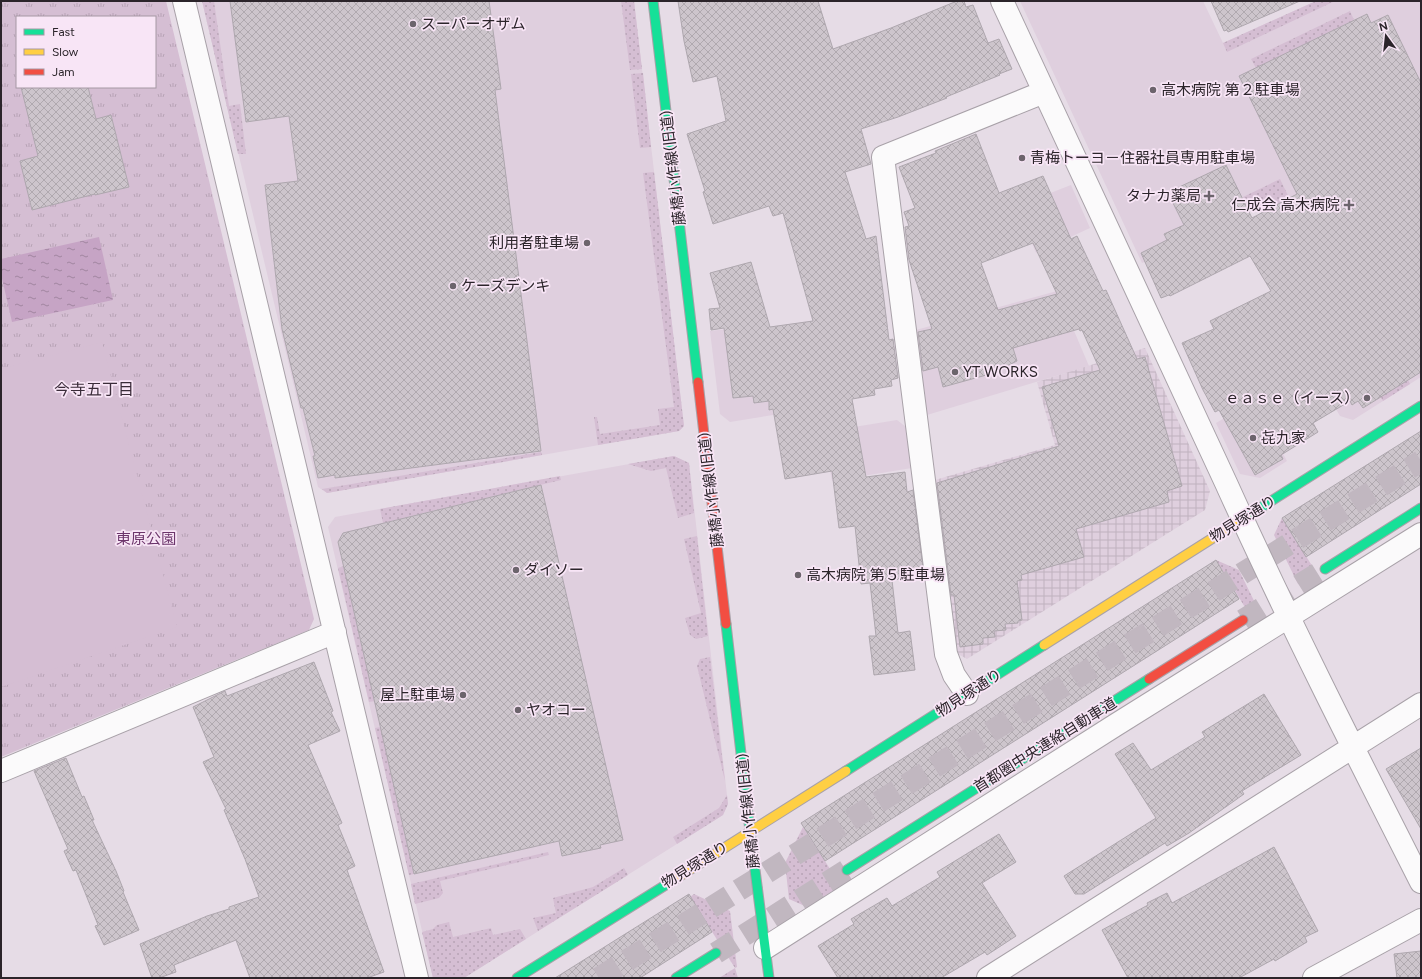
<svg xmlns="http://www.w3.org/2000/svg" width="1422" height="979" viewBox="0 0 1422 979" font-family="Figtree,'Noto Sans JP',sans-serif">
  <defs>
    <pattern id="industrial-grid" width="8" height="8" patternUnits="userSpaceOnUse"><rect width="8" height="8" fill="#dfcfde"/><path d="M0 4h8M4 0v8" fill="none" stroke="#c0b2bf"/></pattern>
    <pattern id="grass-dots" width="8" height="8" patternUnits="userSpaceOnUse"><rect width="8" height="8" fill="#d5bed3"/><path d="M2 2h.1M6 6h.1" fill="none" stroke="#b7a3b5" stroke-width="1.8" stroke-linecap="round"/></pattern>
    <pattern id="park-tufts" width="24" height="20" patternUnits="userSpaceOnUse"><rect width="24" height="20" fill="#d5bed3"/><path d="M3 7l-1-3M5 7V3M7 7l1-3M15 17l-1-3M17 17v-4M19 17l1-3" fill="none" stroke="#b7a3b5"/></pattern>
    <pattern id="water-ripples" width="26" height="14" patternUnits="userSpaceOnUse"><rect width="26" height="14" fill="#c6a4c5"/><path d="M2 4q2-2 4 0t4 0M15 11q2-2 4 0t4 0" fill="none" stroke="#a185a0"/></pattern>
    <pattern id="building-cross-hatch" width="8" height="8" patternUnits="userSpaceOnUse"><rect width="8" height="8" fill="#cdc5cc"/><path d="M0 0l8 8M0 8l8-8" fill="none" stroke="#b0a9af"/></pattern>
  </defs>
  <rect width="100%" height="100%" fill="#e6dce6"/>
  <!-- built -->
  <path fill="#dfcfde" d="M 202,1 L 634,1 L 684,426 L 679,431 L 327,493 L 318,487 Z
    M 1020,1 L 1203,1 L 1223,43 L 1316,1 L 1421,1 L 1421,377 L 1353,420 L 1340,416 L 1326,392 L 1365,369 L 1273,199 L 1142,263 Z
    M 1071,185 L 1090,228 L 1036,253 L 1017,206 Z
    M 1057,291 L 1089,366 L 927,415 L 916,330 Z
    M 768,324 L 779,414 L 730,422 L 720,414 L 710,331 Z
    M 1254,401 L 1287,461 L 1260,478 L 1240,474 L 1216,423 Z
    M 897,420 L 906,427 L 912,468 L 832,481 L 823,432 Z
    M 674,456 L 689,463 L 728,804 L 723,815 L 464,978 L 433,978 L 328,527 L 335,517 Z"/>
  <!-- industrial -->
  <path fill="url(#industrial-grid)" d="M 1145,348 L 1210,491 L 1205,510 L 967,659 L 956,653 L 935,480 L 1055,445 L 1037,382 Z"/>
  <!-- grass -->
  <path fill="url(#grass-dots)" d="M 202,1 L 214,1 L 229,106 L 240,104 L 246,154 L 238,154 Z
    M 621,1 L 634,1 L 642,69 L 630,70 Z
    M 1316,1 L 1335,1 L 1227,52 L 1223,43 Z
    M 1350,11 L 1354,20 L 1256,68 L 1251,59 Z
    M 643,73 L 651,147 L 640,148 L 631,74 Z
    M 654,172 L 684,426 L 679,431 L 598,445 L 594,417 L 597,417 L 600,434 L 660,425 L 658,409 L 674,407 L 643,173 Z
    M 1280,179 L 1384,394 L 1408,380 L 1410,384 L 1383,401 L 1273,199 L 1250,210 L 1243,197 Z
    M 541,452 L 542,455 L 327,493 L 322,489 Z
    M 674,456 L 689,463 L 694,513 L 678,518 L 666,468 L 651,471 L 628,464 Z
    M 560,476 L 561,480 L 383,523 L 380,509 Z
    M 1282,518 L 1321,580 L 1311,587 L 1298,584 L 1274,535 Z
    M 697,536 L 708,636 L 696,639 L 690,635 L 685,618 L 701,613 L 684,539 Z
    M 1216,560 L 1239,570 L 1259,611 L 1254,622 Z
    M 344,566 L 375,701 L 369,702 L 338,568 Z
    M 710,657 L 725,781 L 697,666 L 700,659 Z
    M 381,727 L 414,874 L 409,875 L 375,728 Z
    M 727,795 L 728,804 L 723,815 L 677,844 L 673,837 L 719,808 Z
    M 803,827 L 841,886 L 807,907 L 789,899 L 785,863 Z
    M 548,852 L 549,855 L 440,881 L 443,893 L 439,898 L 415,904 L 411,884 Z
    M 624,868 L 628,875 L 538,931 L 533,918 L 556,913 L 553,898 L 593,887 Z
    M 694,894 L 730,911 L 737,967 L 735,968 L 738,978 L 719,978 L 735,968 L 690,897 Z
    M 449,922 L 453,937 L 491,928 L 493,935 L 520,929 L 526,939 L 464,978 L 433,978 L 422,932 L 433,929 L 437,925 Z"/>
  <!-- park -->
  <path fill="url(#park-tufts)" fill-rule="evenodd" d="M 1,1 L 166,1 L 314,619 L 309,630 L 1,757 ZM 17,17 L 155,17 L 155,87 L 17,87 Z"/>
  <!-- garden -->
  <path fill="#d5bed3" d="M 102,342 L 177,627 L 1,687 L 1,369 Z"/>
  <!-- water -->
  <path fill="url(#water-ripples)" d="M 99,237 L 113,300 L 12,322 L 1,274 L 1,259 Z"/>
  <!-- building -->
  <path fill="url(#building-cross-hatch)" stroke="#aea7ae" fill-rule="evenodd" d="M 230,1 L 489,1 L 501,89 L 495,90 L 541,451 L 335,478 L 335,475 L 318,478 L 313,456 L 315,456 L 303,408 L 301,408 L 282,329 L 265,185 L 298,181 L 289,116 L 246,122 Z
    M 678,1 L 818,1 L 833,49 L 891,28 L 957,1 L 964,1 L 966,7 L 973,5 L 988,43 L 999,39 L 1012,69 L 999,74 L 1000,75 L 946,97 L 947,98 L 898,117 L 861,129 L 871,164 L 845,172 L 866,239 L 876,236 L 889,340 L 893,339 L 898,378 L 891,380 L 892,386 L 874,389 L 875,395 L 852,399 L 866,477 L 905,472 L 907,492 L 913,490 L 923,568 L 899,571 L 900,579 L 892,580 L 898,633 L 910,631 L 915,670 L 874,675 L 869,636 L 876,636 L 870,583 L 861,584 L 855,526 L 839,528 L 832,471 L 785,479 L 773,409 L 769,410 L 769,401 L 754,403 L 753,396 L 733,398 L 724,328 L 711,330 L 709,309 L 720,308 L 710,273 L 751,262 L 770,327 L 813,321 L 783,213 L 773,216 L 769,206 L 713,224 L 703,192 L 705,191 L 687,134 L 726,121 L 717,76 L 693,82 L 684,41 Z
    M 1211,1 L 1300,1 L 1228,32 L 1227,30 L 1224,31 Z
    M 1367,14 L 1371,23 L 1388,15 L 1421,83 L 1421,372 L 1363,408 L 1358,401 L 1352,405 L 1350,401 L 1313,423 L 1318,432 L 1281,455 L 1283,459 L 1255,475 L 1219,410 L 1215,412 L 1203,390 L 1182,343 L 1214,329 L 1210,321 L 1271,291 L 1250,256 L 1170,296 L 1169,295 L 1161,298 L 1141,253 L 1167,240 L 1164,234 L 1184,225 L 1170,197 L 1177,194 L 1175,189 L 1226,165 L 1252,218 L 1297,194 L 1239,76 Z
    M 21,87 L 88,87 L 96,119 L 111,115 L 129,187 L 95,195 L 95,194 L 32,210 L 20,161 L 38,156 Z
    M 976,134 L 999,193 L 1043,176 L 1071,239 L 1077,236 L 1103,291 L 1106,290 L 1137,359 L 1145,357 L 1182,486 L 1167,491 L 1169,502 L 1076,529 L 1084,557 L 1021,575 L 1022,580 L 1017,581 L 1022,620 L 1018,621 L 1018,623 L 1005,624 L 1006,630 L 994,631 L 995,637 L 983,638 L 983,644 L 960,647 L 954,595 L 951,595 L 937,483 L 1059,446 L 1042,387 L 1100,370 L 1082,330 L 1080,331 L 1079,329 L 1013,348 L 1017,361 L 990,374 L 943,387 L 938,367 L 923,371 L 918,332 L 932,329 L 909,260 L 905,227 L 909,226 L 904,212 L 915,208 L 899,167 L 936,153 L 935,151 ZM 1033,243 L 1057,294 L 998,310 L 981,263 Z
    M 1421,431 L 1421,484 L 1306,557 L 1282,518 Z
    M 541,485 L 623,840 L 600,845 L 601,848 L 562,856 L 559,841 L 414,874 L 338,542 L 343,533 Z
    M 1216,560 L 1239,599 L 825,861 L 801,823 Z
    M 314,662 L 333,711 L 331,712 L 340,731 L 308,745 L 342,823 L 338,825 L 355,866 L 347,870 L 384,972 L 367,978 L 250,978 L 236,940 L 174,965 L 176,972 L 159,978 L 152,978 L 140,944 L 207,916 L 229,909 L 229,907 L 259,897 L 245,859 L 224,810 L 226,809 L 203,762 L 214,757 L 193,707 L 225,691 L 227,696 Z
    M 1264,694 L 1301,755 L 1242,791 L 1244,794 L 1189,833 L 1167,846 L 1165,843 L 1084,894 L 1075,894 L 1064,876 L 1156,818 L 1115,754 L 1133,743 L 1151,770 L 1205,737 L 1202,732 Z
    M 1421,748 L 1421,829 L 1386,769 Z
    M 66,758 L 82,797 L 84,796 L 94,820 L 92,820 L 116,871 L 124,891 L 123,892 L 139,930 L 104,945 L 95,926 L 98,925 L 76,870 L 73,871 L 64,851 L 68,849 L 34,771 Z
    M 999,834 L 1016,862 L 982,883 L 1016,936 L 987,955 L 985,952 L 941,978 L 838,978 L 818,946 L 854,924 L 851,919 L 887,898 L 892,906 L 940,877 L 937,872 Z
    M 1274,847 L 1318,931 L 1305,937 L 1307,942 L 1275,961 L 1274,959 L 1239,978 L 1128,978 L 1102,930 L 1148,905 L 1147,903 L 1167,893 L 1172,903 Z
    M 689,894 L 712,932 L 640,978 L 555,978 Z
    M 1421,951 L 1421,978 L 1397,978 L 1394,954 Z"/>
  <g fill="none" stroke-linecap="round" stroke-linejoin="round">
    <!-- highway-tunnel -->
    <path stroke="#c1b7c0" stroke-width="22" stroke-dasharray="22 11" stroke-linecap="butt" d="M 1243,620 L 1325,569
      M 716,953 L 847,870
      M 599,978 L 1421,461"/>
    <!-- street casing -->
    <g stroke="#a8a1a8" stroke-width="24">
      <path id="street" d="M 184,1 L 417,978
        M 1002,1 L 1226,483 C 1287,618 1354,750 1421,882
        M 967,694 L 954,675 L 946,654 L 883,157 L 1044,92
        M 1,771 L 335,632
        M 765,948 L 1114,726 L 1421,534
        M 988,978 L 1421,704
        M 1314,978 L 1421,920"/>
    </g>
    <!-- fast casing -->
    <g stroke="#a8a1a8" stroke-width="11">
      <path id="fast" d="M 653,1 L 698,382
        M 1246,517 L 1421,406
        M 1325,569 L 1421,508
        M 726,624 L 750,831 L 769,978
        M 846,771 L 1044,645
        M 847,870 L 1149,679
        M 517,978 L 672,881
        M 676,978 L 716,953"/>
    </g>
    <!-- slow casing -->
    <g stroke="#a8a1a8" stroke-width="11">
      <path id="slow" d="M 1044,645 L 1246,517
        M 672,881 L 846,771"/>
    </g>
    <!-- jam casing -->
    <g stroke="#a8a1a8" stroke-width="11">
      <path id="jam" d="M 698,382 L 726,624
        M 1149,679 L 1243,620"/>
    </g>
    <!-- street -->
    <use href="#street" stroke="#fbfafb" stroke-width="22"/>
    <!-- fast -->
    <use href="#fast" stroke="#16e098" stroke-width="9"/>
    <!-- slow -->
    <use href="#slow" stroke="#ffcf43" stroke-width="9"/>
    <!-- jam -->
    <use href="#jam" stroke="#f24e42" stroke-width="9"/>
  </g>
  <!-- markers -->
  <g fill="#6c646c" stroke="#f8e5f6" stroke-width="1.5">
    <circle cx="413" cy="24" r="4"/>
    <circle cx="1153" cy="90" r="4"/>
    <circle cx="1022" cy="158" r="4"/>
    <path d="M1207 190h4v4h4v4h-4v4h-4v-4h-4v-4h4z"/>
    <path d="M1347 199h4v4h4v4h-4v4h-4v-4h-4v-4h4z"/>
    <circle cx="587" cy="243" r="4"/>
    <circle cx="453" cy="286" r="4"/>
    <circle cx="955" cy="372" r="4"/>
    <circle cx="1367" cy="398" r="4"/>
    <circle cx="1253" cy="438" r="4"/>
    <circle cx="516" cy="570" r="4"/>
    <circle cx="798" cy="575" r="4"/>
    <circle cx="463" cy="695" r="4"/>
    <circle cx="518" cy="710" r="4"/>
  </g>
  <g text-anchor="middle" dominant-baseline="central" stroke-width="3.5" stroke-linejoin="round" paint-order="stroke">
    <!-- poi labels -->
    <g font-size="15" fill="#2b242a" stroke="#f8e5f6" text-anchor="start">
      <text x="421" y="24">スーパーオザム</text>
      <text x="1161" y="90">高木病院 第２駐車場</text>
      <text x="1030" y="158">青梅トーヨ－住器社員専用駐車場</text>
      <text x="1201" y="196" text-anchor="end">タナカ薬局</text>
      <text x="1340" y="205" text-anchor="end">仁成会 高木病院</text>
      <text x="579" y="243" text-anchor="end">利用者駐車場</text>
      <text x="461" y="286">ケーズデンキ</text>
      <text x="963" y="372">YT WORKS</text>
      <text x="1359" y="398" text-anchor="end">ｅａｓｅ（イース）</text>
      <text x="1261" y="438">㐂九家</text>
      <text x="524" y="570">ダイソー</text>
      <text x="806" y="575">高木病院 第５駐車場</text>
      <text x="455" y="695" text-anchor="end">屋上駐車場</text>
      <text x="526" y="710">ヤオコー</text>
    </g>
    <!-- street labels -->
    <g font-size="15" fill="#2b242a" stroke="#f8e5f6">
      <text transform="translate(673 168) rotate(-97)">藤橋小作線(旧道)</text>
      <text transform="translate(711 490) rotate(-97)">藤橋小作線(旧道)</text>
      <text transform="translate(1243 519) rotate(-32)">物見塚通り</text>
      <text transform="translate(969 693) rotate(-33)">物見塚通り</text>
      <text transform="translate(1045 745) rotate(-32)">首都圏中央連絡自動車道</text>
      <text transform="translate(748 811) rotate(-96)">藤橋小作線(旧道)</text>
      <text transform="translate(695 865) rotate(-32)">物見塚通り</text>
    </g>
    <!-- park labels -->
    <g font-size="15" fill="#6c356b" stroke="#f8e5f6">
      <text x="146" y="539">東原公園</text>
    </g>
    <!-- neighbourhood labels -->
    <g font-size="16" fill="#3a2c39" stroke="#f8e5f6">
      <text x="94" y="389">今寺五丁目</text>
    </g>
  </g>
  <!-- border -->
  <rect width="1422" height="979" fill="none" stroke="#2b242a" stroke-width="4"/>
  <!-- legend -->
  <rect x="16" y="16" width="140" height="72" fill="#f8e5f6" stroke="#a698a4"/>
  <rect x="24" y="29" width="20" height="6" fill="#16e098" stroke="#a698a4"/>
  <text x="52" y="36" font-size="12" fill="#2b242a">Fast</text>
  <rect x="24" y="49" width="20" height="6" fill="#ffcf43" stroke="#a698a4"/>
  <text x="52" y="56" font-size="12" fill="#2b242a">Slow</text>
  <rect x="24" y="69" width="20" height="6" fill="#f24e42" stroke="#a698a4"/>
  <text x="52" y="76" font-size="12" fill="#2b242a">Jam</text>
  <!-- north arrow -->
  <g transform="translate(1386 36) rotate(345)" stroke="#f8e5f6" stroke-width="3" paint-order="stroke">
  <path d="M0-3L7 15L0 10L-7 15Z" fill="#2b242a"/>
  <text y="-6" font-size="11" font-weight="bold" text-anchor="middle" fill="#2b242a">N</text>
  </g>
</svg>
